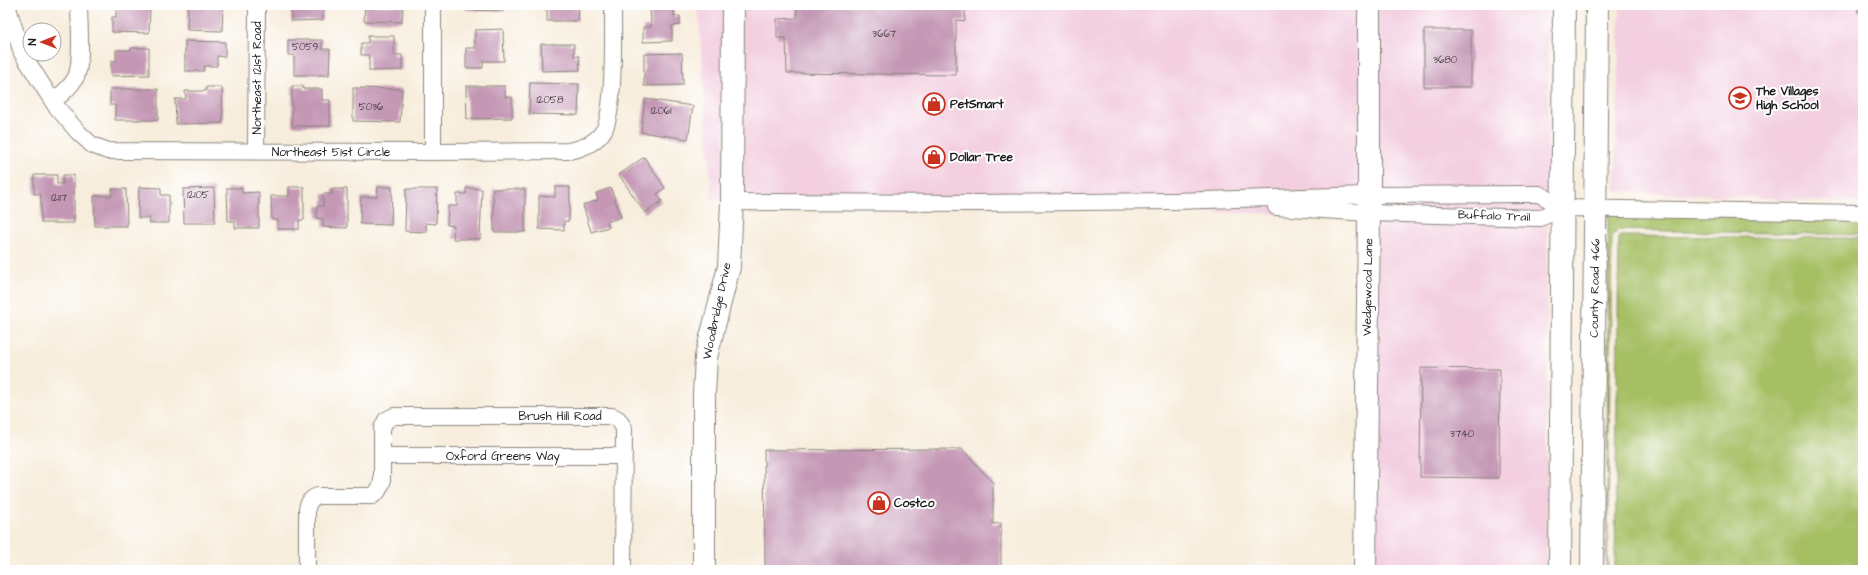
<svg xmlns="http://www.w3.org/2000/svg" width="1868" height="575" viewBox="0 0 1868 575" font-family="'Architects Daughter',sans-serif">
  <rect width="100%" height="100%" fill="#fff"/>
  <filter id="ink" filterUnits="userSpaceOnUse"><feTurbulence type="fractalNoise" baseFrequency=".025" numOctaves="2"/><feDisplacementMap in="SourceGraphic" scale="8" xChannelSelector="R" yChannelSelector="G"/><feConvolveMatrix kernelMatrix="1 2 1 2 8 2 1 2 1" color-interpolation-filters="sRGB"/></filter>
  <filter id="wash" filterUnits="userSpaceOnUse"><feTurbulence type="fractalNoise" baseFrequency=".012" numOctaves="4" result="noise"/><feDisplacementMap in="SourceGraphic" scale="16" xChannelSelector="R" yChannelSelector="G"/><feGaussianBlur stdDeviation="0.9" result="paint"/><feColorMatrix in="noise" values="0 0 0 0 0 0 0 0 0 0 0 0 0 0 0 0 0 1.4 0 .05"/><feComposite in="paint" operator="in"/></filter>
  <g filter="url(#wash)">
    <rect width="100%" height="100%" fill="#f7eddc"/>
    <!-- built -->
    <path fill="#f3cfe0" d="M 698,5 L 725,5 L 724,199 L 712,199 Z
      M 741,5 L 1361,5 L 1360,216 L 740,200 Z
      M 1377,5 L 1548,5 L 1547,570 L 1373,570 Z
      M 1620,5 L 1863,5 L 1863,203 L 1615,191 Z"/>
    <!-- green -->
    <path fill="#a6bf64" stroke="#616e40" d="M 1608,209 L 1863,214 L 1863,235 L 1619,230 L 1612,236 L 1607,570 Z
      M 1619,236 L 1863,238 L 1863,570 L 1615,570 Z"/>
    <g id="blocks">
      <!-- building -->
      <path fill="#c497b5" d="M 116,5 L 150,5 L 149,33 L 112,32 L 112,17 L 116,17 Z
        M 188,5 L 223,5 L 222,31 L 187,30 Z
        M 291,5 L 323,5 L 323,20 L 291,21 Z
        M 365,5 L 403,6 L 402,22 L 364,21 Z
        M 466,5 L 504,5 L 504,11 L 466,10 Z
        M 541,5 L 579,5 L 578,21 L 547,21 L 547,9 L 541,9 Z
        M 797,5 L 965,5 L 965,21 L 956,20 L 956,75 L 787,73 L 786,38 L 777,38 L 777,19 L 797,18 Z
        M 1858,5 L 1863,5 L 1863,12 L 1858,12 Z
        M 674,6 L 674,16 L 680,16 L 680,25 L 672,26 L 672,41 L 643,42 L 643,27 L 651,27 L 650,7 Z
        M 503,29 L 504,61 L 483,61 L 483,68 L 466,68 L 466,48 L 475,48 L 475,30 Z
        M 1424,30 L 1471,30 L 1471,87 L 1424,87 Z
        M 368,36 L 394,36 L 394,55 L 402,55 L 402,70 L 369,71 L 369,55 L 361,55 L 361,43 L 368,43 Z
        M 288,40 L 322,40 L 322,49 L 330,49 L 329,75 L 294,75 L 294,55 L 288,55 Z
        M 185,41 L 225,42 L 225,57 L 217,56 L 217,66 L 204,66 L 204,71 L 185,71 Z
        M 541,44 L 574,44 L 574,56 L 579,56 L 580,70 L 542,71 Z
        M 131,48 L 149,48 L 149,75 L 111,76 L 111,61 L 116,61 L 116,50 L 131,50 Z
        M 682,53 L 683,85 L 644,86 L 644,54 Z
        M 530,83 L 579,84 L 578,115 L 529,114 Z
        M 292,86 L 303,86 L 303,89 L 322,89 L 322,100 L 330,100 L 330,126 L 292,126 Z
        M 466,86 L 505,86 L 505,97 L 512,97 L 512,118 L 467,119 Z
        M 206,87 L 222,87 L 223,123 L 176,124 L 175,99 L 186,99 L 185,91 L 206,91 Z
        M 353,88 L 402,89 L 400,122 L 353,121 Z
        M 110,89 L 158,89 L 158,120 L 115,120 L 115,105 L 110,105 Z
        M 645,99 L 693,106 L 688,139 L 641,132 Z
        M 644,157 L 665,188 L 657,194 L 662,201 L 645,213 L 619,175 Z
        M 34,175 L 57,175 L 57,184 L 63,184 L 63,175 L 74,175 L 74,223 L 41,223 L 41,194 L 34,194 Z
        M 139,187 L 161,188 L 161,195 L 169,195 L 169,223 L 149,223 L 150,218 L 138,218 Z
        M 289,187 L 304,187 L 304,220 L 299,220 L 299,229 L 278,229 L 278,220 L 272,220 L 271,196 L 289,196 Z
        M 378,187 L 392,187 L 391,225 L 360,224 L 361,197 L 377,197 Z
        M 555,187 L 570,187 L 569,221 L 564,221 L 564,230 L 539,229 L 539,196 L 555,197 Z
        M 214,188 L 215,223 L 184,223 L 183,189 Z
        M 227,188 L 242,188 L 242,193 L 259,192 L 259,228 L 235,228 L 235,221 L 228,221 Z
        M 466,188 L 482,189 L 480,239 L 453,239 L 454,226 L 447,225 L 448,206 L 457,206 L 457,194 L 466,194 Z
        M 611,188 L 621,217 L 607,222 L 609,227 L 591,232 L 583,205 L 598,200 L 596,193 Z
        M 112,189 L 126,189 L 127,226 L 95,226 L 94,196 L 112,196 Z
        M 332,189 L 347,189 L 347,228 L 323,227 L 323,219 L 317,218 L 317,206 L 323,206 L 323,194 L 332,194 Z
        M 406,189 L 437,189 L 436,224 L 426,223 L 426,232 L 405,231 Z
        M 493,189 L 525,189 L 525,232 L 494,232 Z
        M 1421,368 L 1500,369 L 1499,478 L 1420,477 Z
        M 962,449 L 993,483 L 993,524 L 1001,523 L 1001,570 L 765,570 L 764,450 Z"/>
    </g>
  </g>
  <g filter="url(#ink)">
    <use href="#blocks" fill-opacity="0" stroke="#8a847c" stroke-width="1"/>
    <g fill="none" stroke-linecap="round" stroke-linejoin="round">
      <!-- street casing -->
      <g stroke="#8a847c" stroke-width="18">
        <path id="street" d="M 7,5 L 22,53 L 55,105 L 78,132 L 92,145 L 108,151 L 433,152 L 568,151 C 581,149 596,143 604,130 C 615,111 613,30 613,5
          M 53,101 C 62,94 70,88 76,77 C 83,61 79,23 79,5
          M 256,151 L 257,5
          M 433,152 L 433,5
          M 732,202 L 975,203 L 1174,201 L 1368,195 L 1539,194 L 1564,208
          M 1276,207 L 1369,213 L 1540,218 L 1564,208 L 1863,213
          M 382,456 L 624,456
          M 307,570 L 307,509 C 308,502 312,497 319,496 L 372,496 L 378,491 L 382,483 L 382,428 L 386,420 L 394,416 L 612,416 L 618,419 L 624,428 L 623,570"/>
      </g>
      <!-- secondary casing -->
      <g stroke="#8a847c" stroke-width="24">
        <path id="secondary" d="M 704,570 L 704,394 L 706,357 L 729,267 L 732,202 L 733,5
          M 1365,570 L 1369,213 L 1369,5
          M 1560,570 L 1564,5
          M 1592,570 L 1597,5"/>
      </g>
      <!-- street -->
      <use href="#street" stroke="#fff" stroke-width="16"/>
      <!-- secondary -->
      <use href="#secondary" stroke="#fff" stroke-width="22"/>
    </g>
  </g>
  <!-- icons -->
  <defs>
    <g id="school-ring" transform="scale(1.15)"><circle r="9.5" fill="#fff" stroke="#c8321e" stroke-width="1.5"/><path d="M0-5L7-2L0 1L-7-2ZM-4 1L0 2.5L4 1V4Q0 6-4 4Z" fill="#c8321e"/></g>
    <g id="shop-ring" transform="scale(1.15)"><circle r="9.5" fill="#fff" stroke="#c8321e" stroke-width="1.5"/><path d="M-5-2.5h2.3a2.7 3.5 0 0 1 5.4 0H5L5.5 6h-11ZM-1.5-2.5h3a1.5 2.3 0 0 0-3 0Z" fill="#c8321e"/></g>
  </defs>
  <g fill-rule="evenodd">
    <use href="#school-ring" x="1740" y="98"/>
    <use href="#shop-ring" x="934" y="104"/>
    <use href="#shop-ring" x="934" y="157"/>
    <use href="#shop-ring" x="879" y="503"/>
  </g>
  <g text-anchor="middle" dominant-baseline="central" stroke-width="4" stroke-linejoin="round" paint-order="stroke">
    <!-- number labels -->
    <g font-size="10" fill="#463b42">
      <text x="884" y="34">3667</text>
      <text x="305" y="47">5059</text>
      <text x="1445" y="60">3680</text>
      <text x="550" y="100">12058</text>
      <text x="371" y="107">5036</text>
      <text x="661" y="111">12061</text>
      <text x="198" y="195">12105</text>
      <text x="59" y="198">12117</text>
      <text x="1462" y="434">3740</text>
    </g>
    <!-- street labels -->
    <g font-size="12" fill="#1c1c1c" stroke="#fff">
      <text transform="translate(257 78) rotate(-90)">Northeast 121st Road</text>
      <text x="331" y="152">Northeast 51st Circle</text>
      <text transform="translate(1494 216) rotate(2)">Buffalo Trail</text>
      <text transform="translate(1368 287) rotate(-89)">Wedgewood Lane</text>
      <text transform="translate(1595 288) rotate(-89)">County Road 466</text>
      <text transform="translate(717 311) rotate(-78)">Woodbridge Drive</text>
      <text x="560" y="416">Brush Hill Road</text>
      <text x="503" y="456">Oxford Greens Way</text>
    </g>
    <!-- poi labels -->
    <g font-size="12" font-weight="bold" fill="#1c1c1c" stroke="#fff" text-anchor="start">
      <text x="1756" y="91">The Villages<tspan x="1756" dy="14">High School</tspan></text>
      <text x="950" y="104">PetSmart</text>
      <text x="950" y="157">Dollar Tree</text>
      <text x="894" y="503">Costco</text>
    </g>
  </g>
  <!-- margin -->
  <rect width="1868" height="575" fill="none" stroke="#fff" stroke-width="20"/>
  <!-- north arrow -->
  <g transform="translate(42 42) rotate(270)"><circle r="19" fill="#ffffff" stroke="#a4a4a4"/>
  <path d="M0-3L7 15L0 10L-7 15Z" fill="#c8321e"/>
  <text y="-6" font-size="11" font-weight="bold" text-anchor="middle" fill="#1c1c1c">N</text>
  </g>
</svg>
